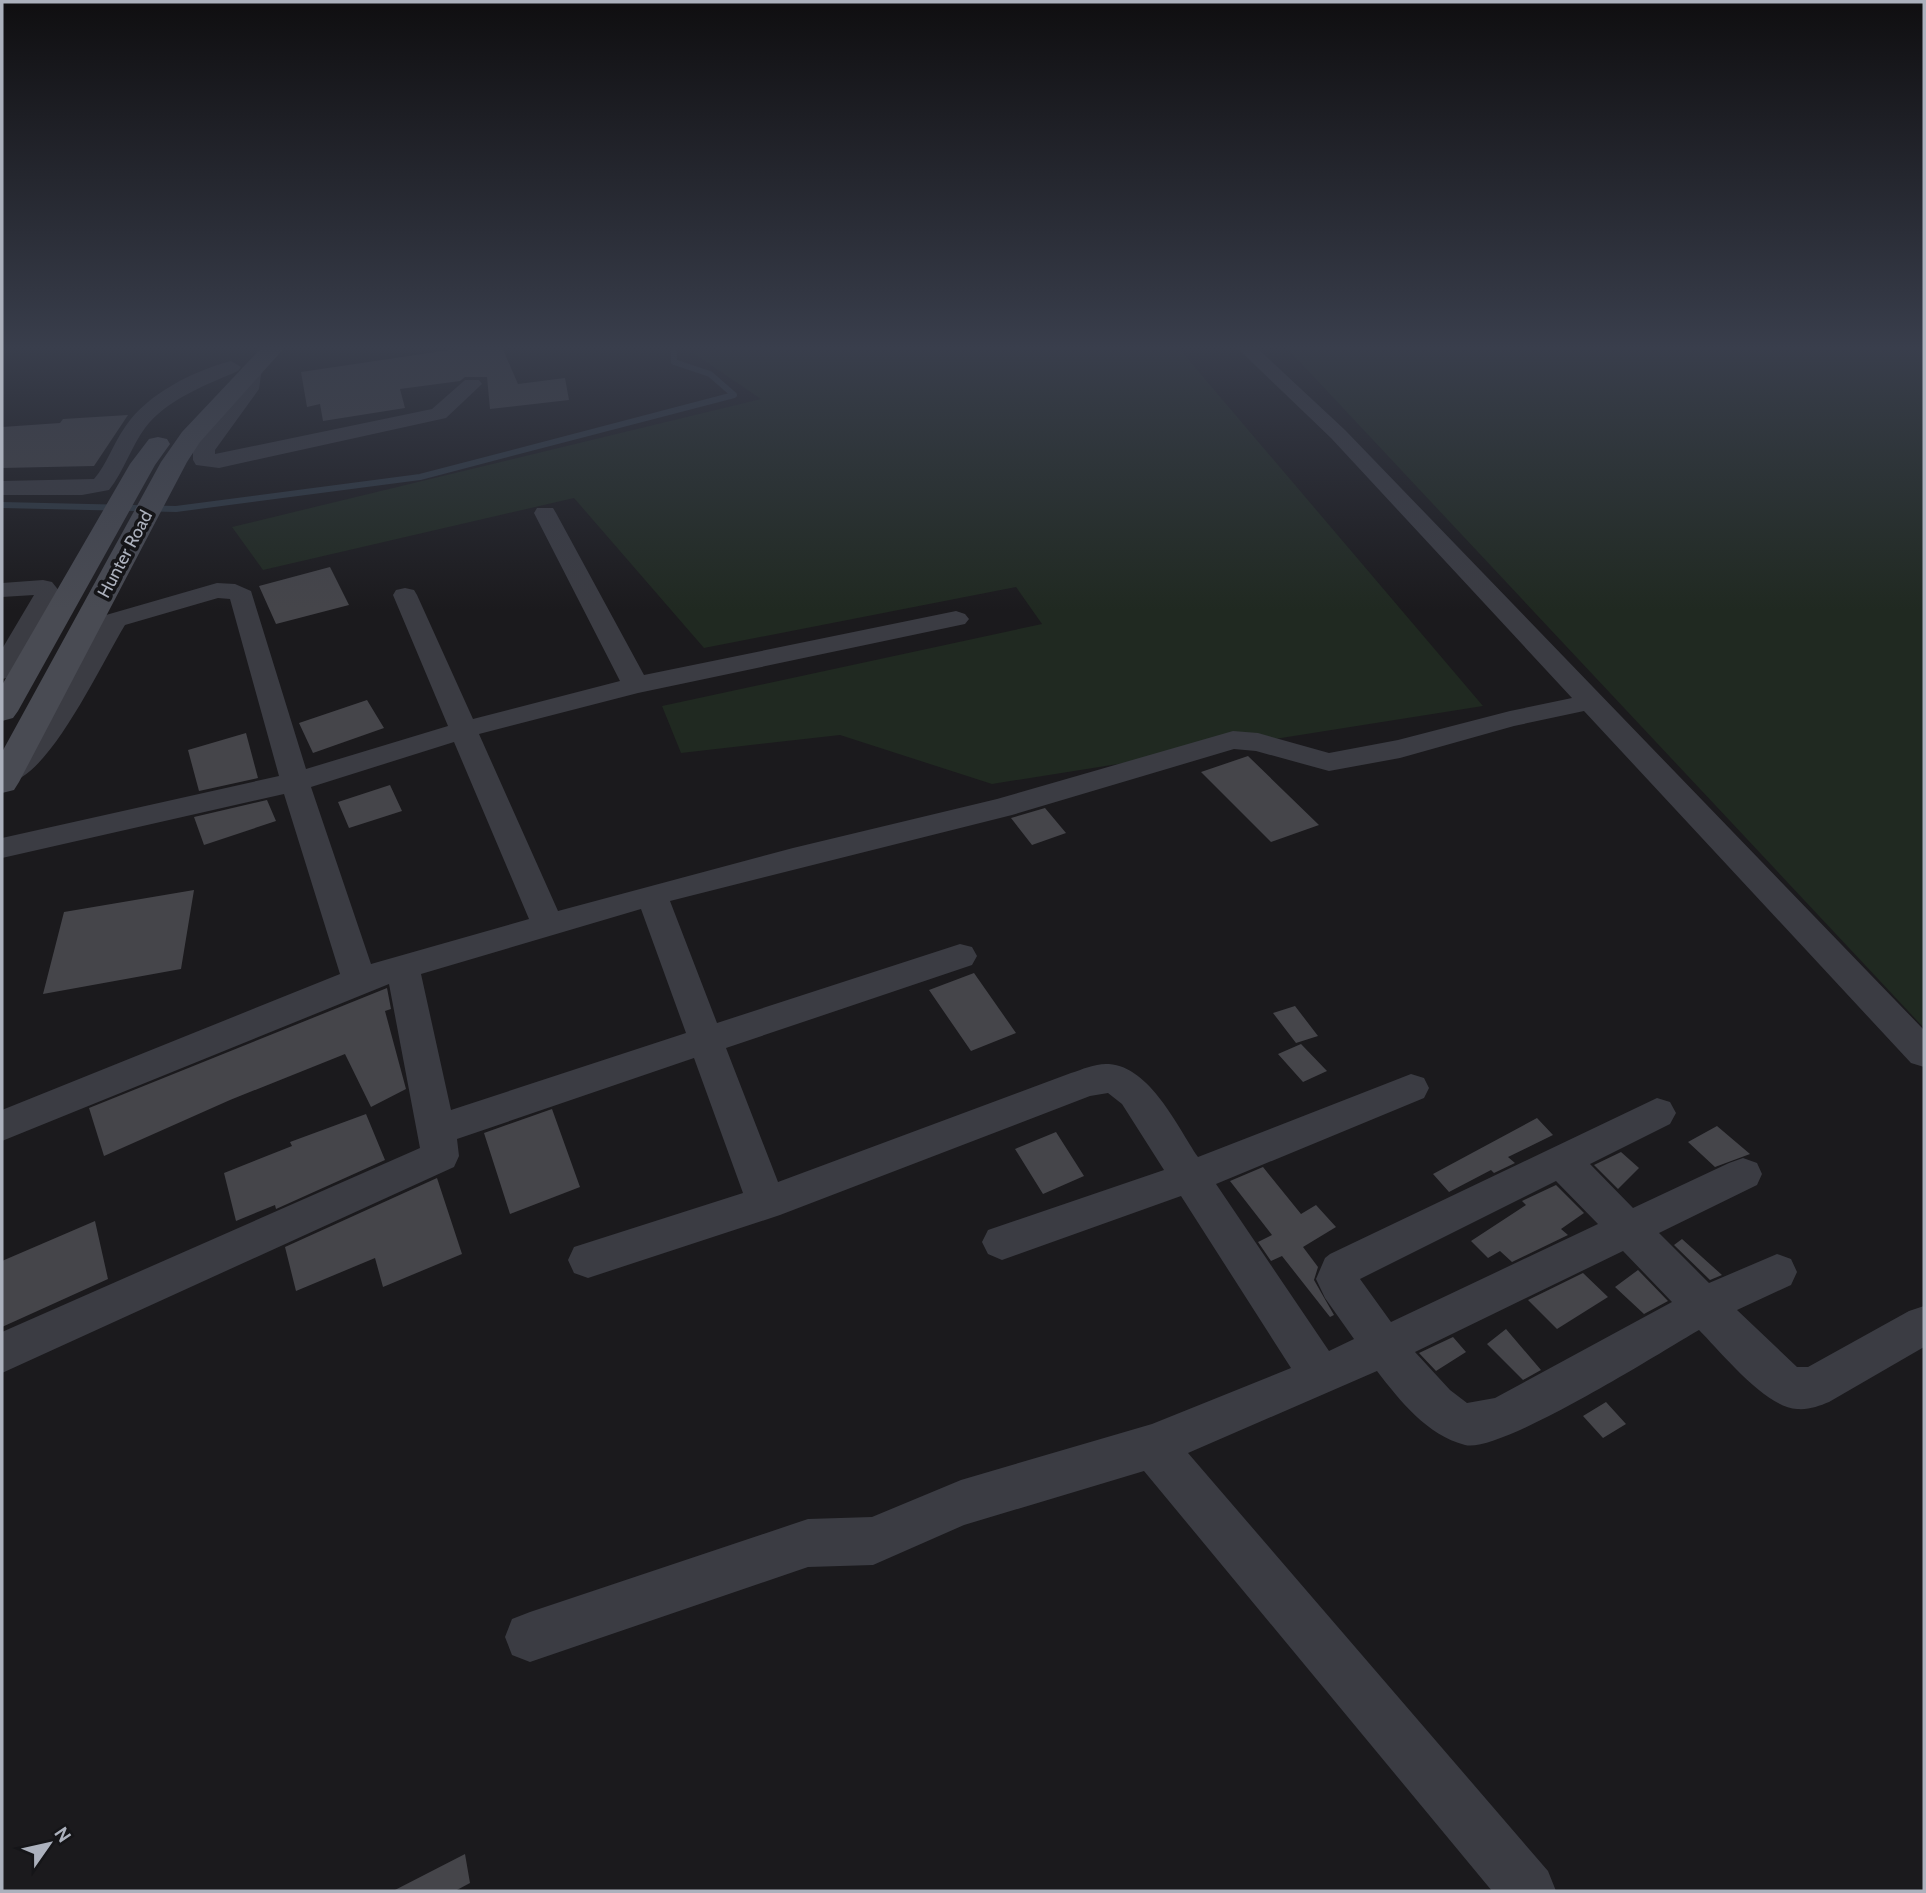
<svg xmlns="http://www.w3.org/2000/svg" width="1926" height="1893" viewBox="0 0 1926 1893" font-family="Cabin,sans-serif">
  <rect width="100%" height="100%" fill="#1b1a1d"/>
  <!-- green -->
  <path fill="#202921" d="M 737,345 L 1176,345 L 1483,706 L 992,784 L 840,735 L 681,753 L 662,706 L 1042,624 L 1016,587 L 704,648 L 574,498 L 263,570 L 232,527 L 761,399 L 693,353 Z
    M 1284,345 L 1924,345 L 1924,1028 Z"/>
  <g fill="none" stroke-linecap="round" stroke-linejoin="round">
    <!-- stream -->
    <path stroke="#2f3943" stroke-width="6" d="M 2,505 L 176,509 L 420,477 L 734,395 L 710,374 L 674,362 L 674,345"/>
  </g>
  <!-- building -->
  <path fill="#45454a" d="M 483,345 L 501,345 L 518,384 L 565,378 L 569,400 L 490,409 L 487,377 L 465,377 L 460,381 L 400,389 L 405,408 L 323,421 L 320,404 L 307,407 L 301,372 Z
    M 128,415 L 94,466 L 2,468 L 2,427 L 60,423 L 63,419 Z
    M 330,567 L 349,605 L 276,624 L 259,586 Z
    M 367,700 L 384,728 L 313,753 L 299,723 Z
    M 246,733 L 258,778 L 199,791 L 188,750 Z
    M 1248,756 L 1319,825 L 1271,842 L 1201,772 Z
    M 390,785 L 402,811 L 349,828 L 338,802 Z
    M 267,800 L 276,821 L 204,845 L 194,817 Z
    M 1045,808 L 1066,833 L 1032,845 L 1011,818 Z
    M 194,890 L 181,969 L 43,994 L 64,912 Z
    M 974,973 L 1016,1033 L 971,1051 L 929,990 Z
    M 387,988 L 391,1009 L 385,1011 L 406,1089 L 371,1107 L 345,1054 L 230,1100 L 104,1156 L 89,1108 Z
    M 1295,1006 L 1318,1036 L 1296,1043 L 1273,1013 Z
    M 1301,1044 L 1327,1071 L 1303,1082 L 1278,1054 Z
    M 552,1109 L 580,1187 L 510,1214 L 484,1133 Z
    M 366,1114 L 385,1160 L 276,1209 L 275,1205 L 236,1221 L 224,1173 L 292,1146 L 290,1142 Z
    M 1537,1118 L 1553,1135 L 1508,1157 L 1515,1163 L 1494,1173 L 1491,1170 L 1449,1192 L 1433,1174 Z
    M 1717,1126 L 1750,1154 L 1715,1167 L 1688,1142 Z
    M 1056,1132 L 1084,1176 L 1043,1194 L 1015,1149 Z
    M 1621,1152 L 1639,1168 L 1618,1189 L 1594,1165 Z
    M 1263,1167 L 1301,1214 L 1316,1205 L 1336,1227 L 1303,1247 L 1318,1267 L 1314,1280 L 1334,1315 L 1330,1317 L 1282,1256 L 1271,1261 L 1258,1242 L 1272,1235 L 1230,1181 Z
    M 437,1178 L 462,1254 L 383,1287 L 375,1258 L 296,1291 L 285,1247 Z
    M 1556,1185 L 1584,1213 L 1561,1229 L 1568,1235 L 1512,1262 L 1500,1251 L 1488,1258 L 1471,1241 L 1526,1205 L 1522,1201 Z
    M 95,1221 L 108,1279 L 2,1327 L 2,1261 Z
    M 1682,1239 L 1722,1275 L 1710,1280 L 1674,1245 Z
    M 1638,1270 L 1668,1301 L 1644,1314 L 1615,1287 Z
    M 1583,1273 L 1608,1297 L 1557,1329 L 1528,1300 Z
    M 1506,1329 L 1541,1370 L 1523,1380 L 1487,1344 Z
    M 1453,1337 L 1466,1352 L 1436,1371 L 1419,1353 Z
    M 1606,1402 L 1626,1424 L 1603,1438 L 1583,1416 Z
    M 465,1854 L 470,1883 L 455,1891 L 393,1891 Z"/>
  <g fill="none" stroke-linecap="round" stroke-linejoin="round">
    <!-- street -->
    <path fill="#3b3c43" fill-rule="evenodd" d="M 1234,345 L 1254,345 L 1345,430 L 1924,1030 L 1924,1067 L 1911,1063 L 1584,711 L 1514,726 L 1400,758 L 1329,771 L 1256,751 L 1234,749 L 1012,815 L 670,901 L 717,1023 L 960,944 L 972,947 L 977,956 L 972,965 L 726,1048 L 778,1182 L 1071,1073 C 1083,1069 1096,1063 1109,1064 C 1150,1067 1177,1126 1198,1157 L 1411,1074 L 1424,1078 L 1429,1088 L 1424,1098 L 1216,1184 L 1329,1351 L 1354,1339 L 1325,1298 L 1316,1279 L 1325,1258 L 1330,1254 L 1657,1098 L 1670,1102 L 1676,1113 L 1670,1124 L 1590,1164 L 1633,1208 L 1729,1163 L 1743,1158 L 1757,1163 L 1762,1174 L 1757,1185 L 1659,1233 L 1709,1283 L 1777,1254 L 1791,1259 L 1797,1272 L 1791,1285 L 1737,1310 L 1797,1367 L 1808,1367 L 1909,1311 L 1924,1306 L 1924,1347 L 1829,1402 C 1819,1406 1809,1410 1797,1409 C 1766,1408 1721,1352 1699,1330 C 1661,1352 1500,1454 1465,1445 C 1427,1435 1400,1401 1377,1371 L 1188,1453 L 1548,1871 L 1556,1891 L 1492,1891 L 1144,1471 L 964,1525 L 873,1565 L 808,1567 L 530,1662 L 512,1655 L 505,1637 L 512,1619 L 530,1612 L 808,1519 L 872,1517 L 961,1480 L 1152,1424 L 1291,1368 L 1181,1196 L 1002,1260 L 988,1254 L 982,1242 L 988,1230 L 1164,1170 L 1122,1104 L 1108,1093 L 1090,1096 L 780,1215 L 588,1278 L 574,1273 L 568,1260 L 574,1247 L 743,1193 L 694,1058 L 457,1139 L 459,1156 L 454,1167 L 2,1373 L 2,1332 L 420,1148 L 389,984 L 2,1141 L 2,1110 L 340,974 L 284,794 L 2,858 L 2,838 L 279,776 L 230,599 L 218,598 L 125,625 C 101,665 59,754 22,777 C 16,782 9,781 2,779 L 2,765 C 48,724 71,665 106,615 L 217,583 L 235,584 L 251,591 L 306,769 L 448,726 L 393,595 L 396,590 L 405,588 L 414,590 L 417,595 L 473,719 L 620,681 L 534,513 L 537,508 L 553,508 L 556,513 L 644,675 L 956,611 L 965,614 L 969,619 L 965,624 L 638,693 L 479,734 L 558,911 L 793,848 L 997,799 L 1233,731 L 1258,733 L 1329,753 L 1398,740 L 1510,711 L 1572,698 L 1331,438 ZM 454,742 L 529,919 L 371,964 L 311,787 ZM 641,909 L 686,1033 L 451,1110 L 421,974 ZM 1556,1181 L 1598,1224 L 1391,1322 L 1360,1279 ZM 1623,1251 L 1672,1302 L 1495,1398 L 1467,1403 L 1450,1390 L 1415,1352 Z
      M 231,361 L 241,367 L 238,371 C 206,385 167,399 145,428 C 131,447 124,471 109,490 L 82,495 L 2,495 L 2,481 L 94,479 C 107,464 113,444 125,427 C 147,394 193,371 231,361 Z
      M 252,362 L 262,368 L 259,389 L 215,450 L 215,454 L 432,409 L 465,380 L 479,380 L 482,384 L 446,418 L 219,468 L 196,465 L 193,460 L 193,450 L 239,389 L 242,368 Z
      M 43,580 L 52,582 L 60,592 L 15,671 L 11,677 L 2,679 L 2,649 L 34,595 L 2,597 L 2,583 Z"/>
    <!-- secondary -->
    <path fill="#494b53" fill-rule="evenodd" d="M 264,345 L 287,345 L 200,442 L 187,462 L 19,782 L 14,790 L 2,793 L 2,752 L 161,462 L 182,432 Z
      M 158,437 L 167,439 L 170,444 L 155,465 L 18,711 L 13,718 L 2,721 L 2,685 L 130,464 L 149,439 Z"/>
  </g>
  <!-- sky -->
  <linearGradient id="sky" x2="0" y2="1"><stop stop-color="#0f0e10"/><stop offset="0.57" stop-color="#393e4c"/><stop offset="1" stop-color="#393e4c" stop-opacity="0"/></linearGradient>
  <rect width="1926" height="610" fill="url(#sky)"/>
  <g text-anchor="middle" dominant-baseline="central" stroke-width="7" stroke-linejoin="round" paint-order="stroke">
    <!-- far-street labels -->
    <g font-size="18" fill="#acb1bd" stroke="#151518">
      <text transform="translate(125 554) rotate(-62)">Hunter Road</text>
    </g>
  </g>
  <!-- border -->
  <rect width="1926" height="1893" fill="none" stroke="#acb1bd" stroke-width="7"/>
  <!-- north arrow -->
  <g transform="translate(49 1844) rotate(56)" stroke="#151518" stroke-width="5" paint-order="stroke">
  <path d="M0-5L12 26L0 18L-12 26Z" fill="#acb1bd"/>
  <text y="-10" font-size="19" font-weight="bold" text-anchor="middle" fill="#acb1bd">N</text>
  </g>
</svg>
